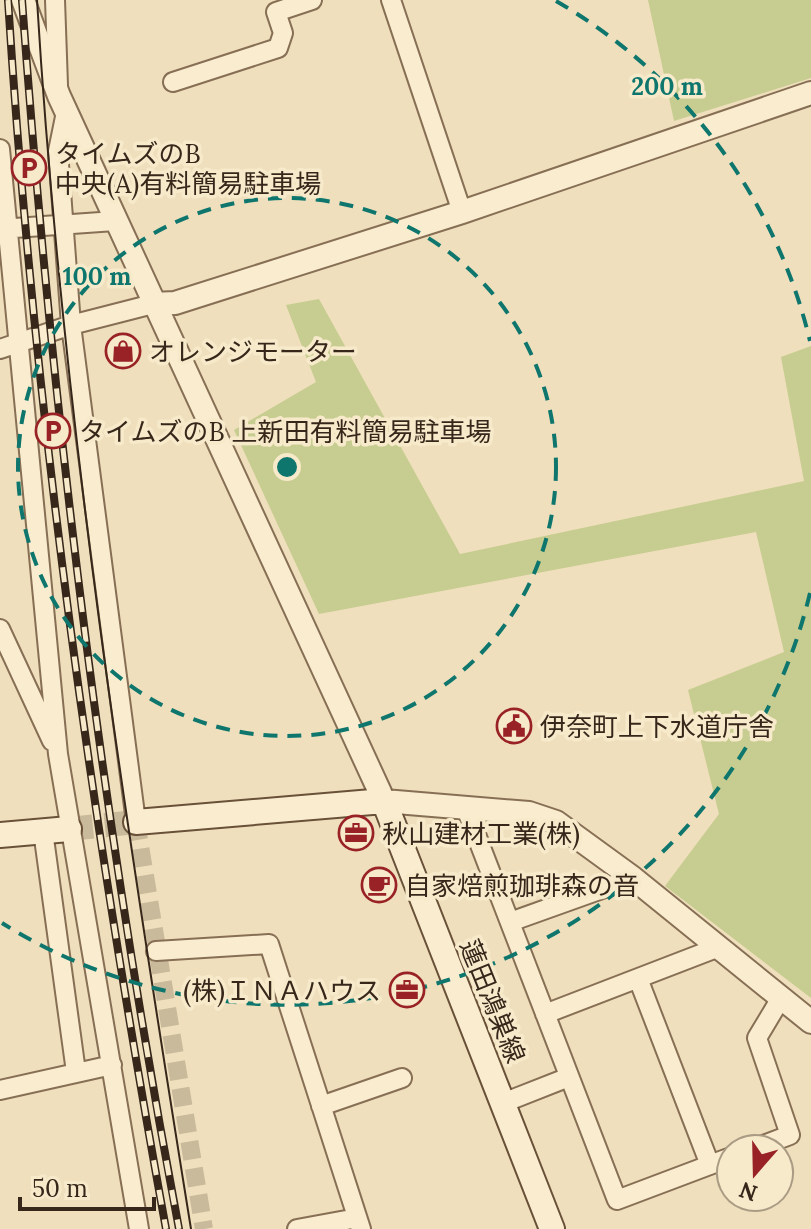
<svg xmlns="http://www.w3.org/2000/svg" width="811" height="1229" viewBox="0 0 811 1229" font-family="Lora,'Noto Sans JP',serif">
  <rect width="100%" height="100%" fill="#efdfbc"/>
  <!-- green -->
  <path fill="#c7cd90" d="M 648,0 L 811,0 L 811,78 L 674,121 Z
    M 319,299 L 460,554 L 804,481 L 781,357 L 811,346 L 811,998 L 665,886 L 719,814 L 688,690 L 784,652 L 756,532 L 319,614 L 234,430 L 316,382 L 286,305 Z"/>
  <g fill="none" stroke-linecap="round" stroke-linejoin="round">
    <!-- minor-tunnel -->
    <path stroke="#caba9c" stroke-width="18" stroke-dasharray="18 9" stroke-linecap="butt" d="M 136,822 L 204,1229"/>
    <!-- secondary-tunnel -->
    <path stroke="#caba9c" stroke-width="24" stroke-dasharray="24 12" stroke-linecap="butt" d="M 69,829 L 136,822"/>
    <!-- minor casing -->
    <g stroke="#876f55" stroke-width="22">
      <path id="minor" d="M 55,0 L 58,85
        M 391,0 L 462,212
        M 173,82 L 278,48 L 283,33 L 276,12 L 312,0
        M 66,112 L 58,151 L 71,325 L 136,822
        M 0,149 L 58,754 L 139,1229
        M 0,229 L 115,221
        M 0,349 L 71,325 L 153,304
        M 0,629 L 52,741
        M 465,806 L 617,1200 L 731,1157
        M 43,831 L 76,1072
        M 510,922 L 633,878
        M 156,951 L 269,944 L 361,1229
        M 639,981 L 710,1165
        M 545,1014 L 719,947
        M 0,1090 L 112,1065
        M 503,1103 L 569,1077
        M 321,1106 L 402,1078
        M 753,1149 L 790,1135 L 757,1038 L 781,998
        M 297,1229 L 357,1218"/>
    </g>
    <!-- tertiary casing -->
    <g stroke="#876f55" stroke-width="26">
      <path id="tertiary" d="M 23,0 L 59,96 L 384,801 L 529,813 L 556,822 L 633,878 L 811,1022
        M 153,304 L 175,303 L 462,212 L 811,93"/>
    </g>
    <!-- secondary casing -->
    <g stroke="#695038" stroke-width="28">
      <path id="secondary" d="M 136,822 L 384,801 L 552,1229
        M 0,835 L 69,829"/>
    </g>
    <!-- minor -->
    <use href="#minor" stroke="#faedcf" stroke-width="18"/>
    <!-- tertiary -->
    <use href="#tertiary" stroke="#faedcf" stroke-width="22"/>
    <!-- secondary -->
    <use href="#secondary" stroke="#faedcf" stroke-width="24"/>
    <!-- tram -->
    <path stroke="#36271a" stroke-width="2" d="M 37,0 C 62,413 125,821 191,1229"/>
    <!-- rail casing -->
    <g stroke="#36271a" stroke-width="8">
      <path id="rail" d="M 8,0 C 34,413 92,823 166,1229
        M 22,0 C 52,412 102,823 179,1229"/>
    </g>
    <!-- rail -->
    <use href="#rail" stroke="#f7eacb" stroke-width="5" stroke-dasharray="15" stroke-linecap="butt"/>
  </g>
  <!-- distance rings -->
  <g fill="none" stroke="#0f766e" stroke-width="4" stroke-dasharray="14 10">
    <circle cx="287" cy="467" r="269"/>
    <path d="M810 593A538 538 0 0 1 2 923M556 1A538 538 0 0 1 810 341"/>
  </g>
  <!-- icons -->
  <defs>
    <g id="parking-ring" transform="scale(1.8)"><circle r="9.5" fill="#f7eacb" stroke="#982225" stroke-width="1.5"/><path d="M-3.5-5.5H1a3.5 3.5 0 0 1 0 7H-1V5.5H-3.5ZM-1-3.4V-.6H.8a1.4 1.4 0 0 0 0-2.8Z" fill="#982225"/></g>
    <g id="shop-ring" transform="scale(1.8)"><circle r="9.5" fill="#f7eacb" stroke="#982225" stroke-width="1.5"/><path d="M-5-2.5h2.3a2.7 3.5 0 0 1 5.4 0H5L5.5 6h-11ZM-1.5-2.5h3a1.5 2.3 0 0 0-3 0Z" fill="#982225"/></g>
    <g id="civic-ring" transform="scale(1.8)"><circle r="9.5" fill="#f7eacb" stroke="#982225" stroke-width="1.5"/><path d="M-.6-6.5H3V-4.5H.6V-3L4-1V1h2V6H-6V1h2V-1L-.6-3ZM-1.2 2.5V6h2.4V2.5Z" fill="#982225"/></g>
    <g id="office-ring" transform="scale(1.8)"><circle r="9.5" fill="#f7eacb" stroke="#982225" stroke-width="1.5"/><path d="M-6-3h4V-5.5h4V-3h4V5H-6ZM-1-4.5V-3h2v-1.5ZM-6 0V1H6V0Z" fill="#982225"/></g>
    <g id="cafe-ring" transform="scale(1.8)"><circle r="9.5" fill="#f7eacb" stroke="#982225" stroke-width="1.5"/><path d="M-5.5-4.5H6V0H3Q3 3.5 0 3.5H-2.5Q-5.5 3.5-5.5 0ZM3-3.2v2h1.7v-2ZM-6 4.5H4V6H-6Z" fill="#982225"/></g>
  </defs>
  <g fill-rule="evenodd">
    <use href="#parking-ring" x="29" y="168"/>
    <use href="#shop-ring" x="123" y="351"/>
    <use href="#parking-ring" x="53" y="431"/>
    <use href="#civic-ring" x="514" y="726"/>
    <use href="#office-ring" x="356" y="833"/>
    <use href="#cafe-ring" x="379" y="885"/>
    <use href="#office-ring" x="407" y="990"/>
  </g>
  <g text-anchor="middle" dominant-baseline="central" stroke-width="7" stroke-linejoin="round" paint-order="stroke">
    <!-- poi labels -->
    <g font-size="26" fill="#36271a" stroke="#f7eacb" text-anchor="start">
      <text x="55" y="153">タイムズのB<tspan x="55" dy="30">中央(A)有料簡易駐車場</tspan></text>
      <text x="149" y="351">オレンジモーター</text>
      <text x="79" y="431">タイムズのB 上新田有料簡易駐車場</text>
      <text x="540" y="726">伊奈町上下水道庁舎</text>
      <text x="382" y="833">秋山建材工業(株)</text>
      <text x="405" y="885">自家焙煎珈琲森の音</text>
      <text x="381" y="990" text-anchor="end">(株)ＩＮＡハウス</text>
    </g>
    <!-- street labels -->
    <g font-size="26" fill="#36271a" stroke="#f7eacb">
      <text transform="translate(493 1001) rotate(68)">蓮田鴻巣線</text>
    </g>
  </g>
  <circle cx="287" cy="467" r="12" fill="#0f766e" stroke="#f7eacb" stroke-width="4"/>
  <g font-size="24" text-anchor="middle" font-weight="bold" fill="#0f766e" stroke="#f7eacb" stroke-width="7" stroke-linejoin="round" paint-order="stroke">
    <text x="667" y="95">200 m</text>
    <text x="97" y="285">100 m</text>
  </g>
  <!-- north arrow -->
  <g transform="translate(755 1173) rotate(200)"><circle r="38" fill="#f7eacb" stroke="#aa9c84" stroke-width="2"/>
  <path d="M0-6L14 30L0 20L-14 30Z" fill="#982225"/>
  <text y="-12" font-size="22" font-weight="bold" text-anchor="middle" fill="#36271a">N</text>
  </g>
  <!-- scale -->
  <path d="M20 1197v12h134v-12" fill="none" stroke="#36271a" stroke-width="4"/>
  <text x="32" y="1197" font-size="24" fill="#36271a" stroke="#f7eacb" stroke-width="6" paint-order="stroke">50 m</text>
</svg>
